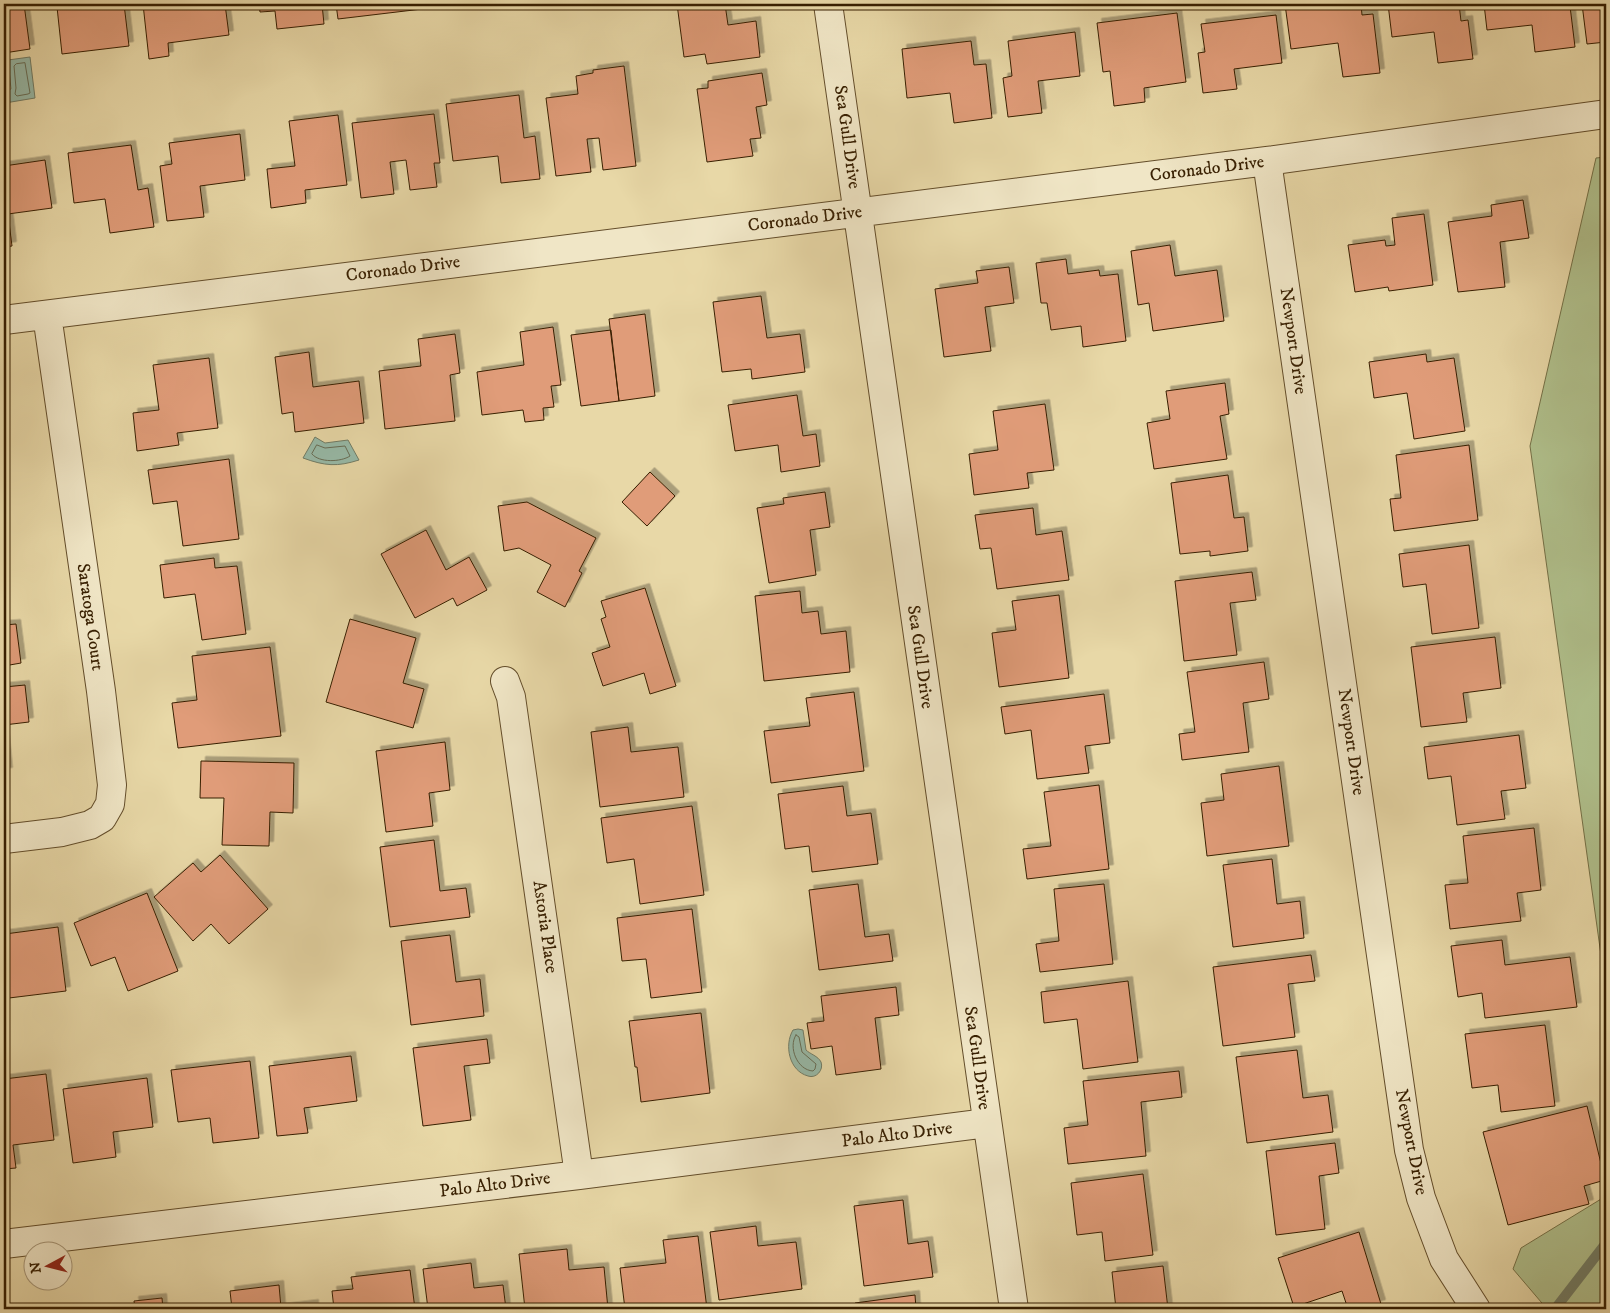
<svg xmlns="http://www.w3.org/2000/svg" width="1610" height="1313" viewBox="0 0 1610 1313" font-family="'IM FELL DW Pica',serif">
  <defs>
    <filter id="shadow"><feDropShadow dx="4.5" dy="-4.5" stdDeviation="0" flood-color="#0004"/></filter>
  </defs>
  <rect width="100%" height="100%" fill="#e8d8a7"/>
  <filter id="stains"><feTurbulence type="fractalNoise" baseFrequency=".004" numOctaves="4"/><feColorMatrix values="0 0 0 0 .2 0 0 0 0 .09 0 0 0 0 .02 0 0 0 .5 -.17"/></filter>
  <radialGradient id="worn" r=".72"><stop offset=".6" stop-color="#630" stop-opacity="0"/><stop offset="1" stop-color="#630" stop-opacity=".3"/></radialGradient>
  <!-- green -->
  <path fill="#b0c08c" stroke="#747046" d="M 1606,157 L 1606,991 L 1530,446 L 1596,158 Z
    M 1606,1196 L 1606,1309 L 1547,1309 L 1513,1269 L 1521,1248 Z"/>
  <!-- water -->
  <path fill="#97baa8" stroke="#717c65" d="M 30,57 L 35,98 L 5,103 L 4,91 L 11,89 L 8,60 Z
    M 315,437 L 325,443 L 348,440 L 359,460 C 337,467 325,466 303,458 Z
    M 798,1029 L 803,1030 L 806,1050 C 810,1054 818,1056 821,1062 C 824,1070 816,1079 808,1076 C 789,1071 784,1045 793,1030 Z"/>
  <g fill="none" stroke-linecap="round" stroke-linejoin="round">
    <!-- shore -->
    <path stroke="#676c54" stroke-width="1" d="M 25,63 L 30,93 L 28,94 L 17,96 L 15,94 L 16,88 L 14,66 L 16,64 Z
      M 317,445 L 325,448 L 345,446 L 350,456 C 341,462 319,463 312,454 Z
      M 796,1035 L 799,1037 L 802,1052 L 816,1064 L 815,1069 L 813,1071 C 797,1070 788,1047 796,1035 Z"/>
    <!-- stream -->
    <path stroke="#717c65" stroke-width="10" d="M 1555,1309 L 1606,1243"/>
  </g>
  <!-- building -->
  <path fill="#e09c79" stroke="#371f01" filter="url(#shadow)" d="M 13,4 L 24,4 L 30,49 L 4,53 L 4,5 Z
    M 42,4 L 124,4 L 129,46 L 62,54 L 57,7 L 43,9 Z
    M 143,4 L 225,4 L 229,35 L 168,43 L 169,56 L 149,59 Z
    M 259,4 L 322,4 L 324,24 L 277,29 L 275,11 L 260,12 Z
    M 336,4 L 422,4 L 422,9 L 338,19 Z
    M 677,4 L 725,4 L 728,25 L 756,21 L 760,57 L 707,64 L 705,54 L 684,57 Z
    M 1285,4 L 1361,4 L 1362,15 L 1373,14 L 1380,73 L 1343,77 L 1338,43 L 1291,49 Z
    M 1388,4 L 1459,4 L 1461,21 L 1468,20 L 1473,59 L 1438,63 L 1434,32 L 1392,37 Z
    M 1484,4 L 1556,4 L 1557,8 L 1570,6 L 1575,47 L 1535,52 L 1532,25 L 1487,30 Z
    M 1582,4 L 1606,4 L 1606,42 L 1587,44 Z
    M 1177,13 L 1186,82 L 1144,88 L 1145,102 L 1114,106 L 1110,71 L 1103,72 L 1097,23 Z
    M 1276,15 L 1282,63 L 1234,69 L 1237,89 L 1203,93 L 1198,53 L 1205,52 L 1201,24 Z
    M 1075,32 L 1080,76 L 1038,81 L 1042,113 L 1008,117 L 1003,78 L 1012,76 L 1008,41 Z
    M 971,41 L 974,65 L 986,64 L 992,118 L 954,123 L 950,93 L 907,98 L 902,49 Z
    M 624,66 L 636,166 L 603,170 L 599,138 L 587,139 L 591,172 L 556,176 L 546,98 L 578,94 L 576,76 L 593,73 L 593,70 Z
    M 762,73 L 767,105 L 756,107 L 761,138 L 750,139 L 753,156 L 707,162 L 697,89 L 708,88 L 708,81 Z
    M 519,95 L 524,138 L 535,136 L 540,179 L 501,183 L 498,156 L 453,161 L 446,104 Z
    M 434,114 L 440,163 L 434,163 L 437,187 L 410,190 L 406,160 L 390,162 L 394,194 L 361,198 L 352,123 Z
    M 338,115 L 347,185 L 305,190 L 306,203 L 271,208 L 267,169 L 295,166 L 289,121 Z
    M 240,134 L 245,180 L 200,186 L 204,217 L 167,221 L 160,166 L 172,164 L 169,143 Z
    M 131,145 L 138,190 L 148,188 L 154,227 L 110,233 L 105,199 L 74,203 L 68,153 Z
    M 45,160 L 52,208 L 8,214 L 12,246 L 4,247 L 4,166 Z
    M 1523,200 L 1529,238 L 1500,242 L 1505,287 L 1458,292 L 1448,222 L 1492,216 L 1491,205 Z
    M 1424,214 L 1433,285 L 1389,291 L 1388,287 L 1355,292 L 1348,245 L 1385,240 L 1386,246 L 1395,245 L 1392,218 Z
    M 1170,245 L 1175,276 L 1217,270 L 1224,321 L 1153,331 L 1149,303 L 1138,305 L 1131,251 Z
    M 1066,259 L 1068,274 L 1099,270 L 1100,276 L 1118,274 L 1126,341 L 1083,347 L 1081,326 L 1051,330 L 1047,303 L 1041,303 L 1036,263 Z
    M 1009,267 L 1014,303 L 985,307 L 991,351 L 944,357 L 935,289 L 978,283 L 976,271 Z
    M 761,296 L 767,338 L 800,334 L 805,372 L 752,379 L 751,369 L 722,372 L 713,302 Z
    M 645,314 L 655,396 L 619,401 L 609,319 Z
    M 553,327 L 561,385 L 551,386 L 554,407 L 543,408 L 544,420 L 525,422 L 523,410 L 482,415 L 477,372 L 524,365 L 520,332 Z
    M 611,330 L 619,401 L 581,406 L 571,335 Z
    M 455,334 L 460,373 L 450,375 L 455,421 L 385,429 L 379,371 L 421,366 L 418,339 Z
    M 309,352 L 313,387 L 359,381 L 364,423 L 295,432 L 293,412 L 282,414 L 275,357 Z
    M 1426,354 L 1427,362 L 1454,358 L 1465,431 L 1414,439 L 1407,393 L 1374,398 L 1369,362 Z
    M 209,358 L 218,428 L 177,433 L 179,445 L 137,451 L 133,413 L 159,410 L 153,365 Z
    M 1225,383 L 1229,414 L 1220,416 L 1227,459 L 1154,469 L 1147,423 L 1170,419 L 1166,391 Z
    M 797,395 L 803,436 L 816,434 L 820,466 L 781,472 L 778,445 L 735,451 L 728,405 Z
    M 1045,404 L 1054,470 L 1027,473 L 1029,488 L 974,495 L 969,454 L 998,450 L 993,411 Z
    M 1469,445 L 1478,520 L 1394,531 L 1390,499 L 1401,498 L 1396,455 Z
    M 229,459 L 239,539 L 183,546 L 177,501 L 153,504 L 148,470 Z
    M 650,472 L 675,496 L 647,526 L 622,502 Z
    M 1228,475 L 1234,518 L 1244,517 L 1248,551 L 1210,556 L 1210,551 L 1180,554 L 1171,483 Z
    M 825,492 L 830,527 L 810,530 L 816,575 L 769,583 L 757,508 L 784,504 L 783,498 Z
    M 527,502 L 596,538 L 579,571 L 582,573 L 565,607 L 537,592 L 551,565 L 519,548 L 504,551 L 498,506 Z
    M 1033,508 L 1036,535 L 1062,531 L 1069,580 L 997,589 L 991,548 L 980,549 L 975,515 Z
    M 426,530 L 446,570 L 469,557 L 487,590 L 457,606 L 453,598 L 415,618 L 381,554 Z
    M 1469,545 L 1479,628 L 1432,634 L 1426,584 L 1403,587 L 1399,554 Z
    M 214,558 L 215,568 L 237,566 L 246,634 L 202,640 L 195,594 L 164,598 L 160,565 Z
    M 1252,572 L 1256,600 L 1230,603 L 1237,655 L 1184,661 L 1175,581 Z
    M 645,588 L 676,686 L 650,694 L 644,673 L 603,686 L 592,653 L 610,647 L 601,619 L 606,617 L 601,601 Z
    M 800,591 L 802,613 L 818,611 L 821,634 L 846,631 L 850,672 L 764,681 L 755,596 Z
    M 1059,595 L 1069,678 L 999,687 L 992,633 L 1016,630 L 1012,601 Z
    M 350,619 L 416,638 L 403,683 L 424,689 L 413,728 L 326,702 Z
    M 16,624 L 21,663 L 4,666 L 4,625 Z
    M 1495,637 L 1501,688 L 1463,693 L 1467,722 L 1421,727 L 1411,647 Z
    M 270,647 L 281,736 L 178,748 L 172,703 L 197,700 L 192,656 Z
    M 1264,662 L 1269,699 L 1243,703 L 1249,752 L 1182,760 L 1179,734 L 1195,732 L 1187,672 Z
    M 25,685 L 29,722 L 4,725 L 4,687 Z
    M 854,692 L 864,771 L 771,783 L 764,731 L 810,726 L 806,698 Z
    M 1104,694 L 1110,743 L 1085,746 L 1089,773 L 1037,779 L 1031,730 L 1005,734 L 1001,707 Z
    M 628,727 L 631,752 L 678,747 L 684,797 L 600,807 L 591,732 Z
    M 4,732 L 8,772 L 4,772 Z
    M 1519,735 L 1526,788 L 1501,791 L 1505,819 L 1457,825 L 1451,776 L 1428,779 L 1424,747 Z
    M 445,742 L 450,790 L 429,793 L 433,826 L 386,832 L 376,751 Z
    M 201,761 L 294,763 L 293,813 L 270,812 L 269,846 L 222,845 L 224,798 L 200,798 Z
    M 1279,766 L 1289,846 L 1207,856 L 1201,803 L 1224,800 L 1221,774 Z
    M 1099,785 L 1109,869 L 1027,879 L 1023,849 L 1051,846 L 1044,792 Z
    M 843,786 L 847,816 L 871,813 L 878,864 L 812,872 L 809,846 L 785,849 L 778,794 Z
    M 692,806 L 704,895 L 640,904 L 634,859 L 607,863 L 601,818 Z
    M 1534,828 L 1541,890 L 1517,893 L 1521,921 L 1450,929 L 1445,885 L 1468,883 L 1463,836 Z
    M 434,840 L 440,891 L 466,888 L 470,917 L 390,927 L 380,847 Z
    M 220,855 L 268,909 L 229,944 L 211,924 L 193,941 L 154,897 L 193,863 L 201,872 Z
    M 1272,859 L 1277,904 L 1300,901 L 1304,938 L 1233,947 L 1223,865 Z
    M 858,884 L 865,937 L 889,934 L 893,961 L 819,970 L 809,890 Z
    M 1104,884 L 1113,964 L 1040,972 L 1036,944 L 1059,941 L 1054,889 Z
    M 147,893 L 178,971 L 128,991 L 115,957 L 91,966 L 74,923 Z
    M 692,909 L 702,992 L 651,998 L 646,959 L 622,961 L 617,918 Z
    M 4,927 L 5,934 L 58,927 L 66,991 L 9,998 L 6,975 L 4,975 Z
    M 450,935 L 456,982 L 480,979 L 484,1016 L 411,1025 L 401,941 Z
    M 1502,940 L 1505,965 L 1570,957 L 1577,1007 L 1485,1018 L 1482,993 L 1458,997 L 1451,946 Z
    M 1311,955 L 1315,981 L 1288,984 L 1295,1037 L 1223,1046 L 1213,967 Z
    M 1128,981 L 1138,1062 L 1083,1069 L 1077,1019 L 1044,1023 L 1041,992 Z
    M 896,987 L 899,1015 L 875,1018 L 881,1069 L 836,1075 L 832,1046 L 811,1049 L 807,1023 L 824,1021 L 821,996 Z
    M 701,1013 L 710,1093 L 641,1102 L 637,1067 L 635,1067 L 629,1021 Z
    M 1545,1025 L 1555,1106 L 1501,1112 L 1498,1085 L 1472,1088 L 1465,1034 Z
    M 487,1039 L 490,1063 L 464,1066 L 471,1120 L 423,1126 L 413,1048 Z
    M 1297,1050 L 1303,1098 L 1328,1095 L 1333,1132 L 1247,1143 L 1236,1057 Z
    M 351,1056 L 357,1101 L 304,1108 L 308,1133 L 277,1136 L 269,1066 Z
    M 250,1061 L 259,1138 L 213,1143 L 210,1118 L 178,1122 L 171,1070 Z
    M 1179,1071 L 1182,1097 L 1141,1102 L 1146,1156 L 1068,1164 L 1064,1128 L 1088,1125 L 1083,1081 Z
    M 46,1074 L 54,1140 L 13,1145 L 16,1168 L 4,1169 L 4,1079 Z
    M 147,1078 L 153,1127 L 113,1132 L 116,1157 L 73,1163 L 63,1089 Z
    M 1587,1106 L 1605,1180 L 1584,1186 L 1589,1204 L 1508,1225 L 1483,1132 Z
    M 1335,1143 L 1339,1173 L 1319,1176 L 1325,1229 L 1276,1235 L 1266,1151 Z
    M 1143,1174 L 1153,1255 L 1105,1261 L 1102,1232 L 1077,1235 L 1071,1183 Z
    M 903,1200 L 908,1244 L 928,1241 L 933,1277 L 864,1286 L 854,1206 Z
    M 756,1226 L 758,1246 L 796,1242 L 802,1289 L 719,1300 L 710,1232 Z
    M 1359,1232 L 1381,1304 L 1364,1309 L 1348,1309 L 1342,1291 L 1294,1307 L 1278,1258 Z
    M 698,1236 L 707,1309 L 625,1309 L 620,1268 L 666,1263 L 663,1240 Z
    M 567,1249 L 569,1270 L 604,1267 L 608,1309 L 525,1309 L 519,1254 Z
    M 471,1263 L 474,1288 L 503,1285 L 506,1309 L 428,1309 L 423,1269 Z
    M 1163,1266 L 1168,1309 L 1116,1309 L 1112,1272 Z
    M 410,1270 L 415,1309 L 334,1309 L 332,1291 L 353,1289 L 351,1277 Z
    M 279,1285 L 281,1308 L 314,1304 L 314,1309 L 232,1309 L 230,1291 Z
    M 915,1295 L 916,1309 L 856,1309 L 855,1303 Z
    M 162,1298 L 163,1309 L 135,1309 L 134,1301 Z"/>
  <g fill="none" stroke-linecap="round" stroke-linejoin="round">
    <!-- minor casing -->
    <g stroke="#634d2a" stroke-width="30">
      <path id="minor" d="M 828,4 L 1014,1309
        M 1267,161 L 1409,1150 L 1421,1198 L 1444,1259 L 1476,1309
        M 4,320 L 1267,161 L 1606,114
        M 505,681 L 511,697 L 579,1175
        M 4,839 L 62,832 L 90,825 L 102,818 L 110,804 L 112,785 L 101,691 L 47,315
        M 4,1244 L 579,1175 L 987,1123"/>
    </g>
    <!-- minor -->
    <use href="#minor" stroke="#f0e6c6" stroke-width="28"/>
  </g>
  <g text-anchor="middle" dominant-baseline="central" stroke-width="4.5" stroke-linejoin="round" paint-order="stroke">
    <!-- street labels -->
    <g font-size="18" fill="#371f01" stroke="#f0e6c6">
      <text transform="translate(847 137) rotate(82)">Sea Gull Drive</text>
      <text transform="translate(1207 169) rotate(-7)">Coronado Drive</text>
      <text transform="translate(805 219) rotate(-7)">Coronado Drive</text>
      <text transform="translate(403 269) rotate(-7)">Coronado Drive</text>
      <text transform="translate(1293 341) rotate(82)">Newport Drive</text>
      <text transform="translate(90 617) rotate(82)">Saratoga Court</text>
      <text transform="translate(920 657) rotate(82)">Sea Gull Drive</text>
      <text transform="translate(1351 742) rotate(82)">Newport Drive</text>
      <text transform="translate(545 927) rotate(82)">Astoria Place</text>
      <text transform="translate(977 1058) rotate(82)">Sea Gull Drive</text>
      <text transform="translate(897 1135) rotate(-7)">Palo Alto Drive</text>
      <text transform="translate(1411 1142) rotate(79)">Newport Drive</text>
      <text transform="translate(495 1185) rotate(-7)">Palo Alto Drive</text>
    </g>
  </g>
  <!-- margin -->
  <rect width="1610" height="1313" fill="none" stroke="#e8d8a7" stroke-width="20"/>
  <rect x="5" y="5" width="1600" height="1303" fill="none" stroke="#371f01" stroke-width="2.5"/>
  <rect x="10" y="10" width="1590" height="1293" fill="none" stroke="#371f01"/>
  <!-- north arrow -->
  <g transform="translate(48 1266) rotate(263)"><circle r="24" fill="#f0e6c6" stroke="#a69677"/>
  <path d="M0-4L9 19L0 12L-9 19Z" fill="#8f2418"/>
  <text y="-8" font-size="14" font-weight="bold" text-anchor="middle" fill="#371f01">N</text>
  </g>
  <rect width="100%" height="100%" filter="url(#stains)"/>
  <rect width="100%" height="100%" fill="url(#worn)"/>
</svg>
